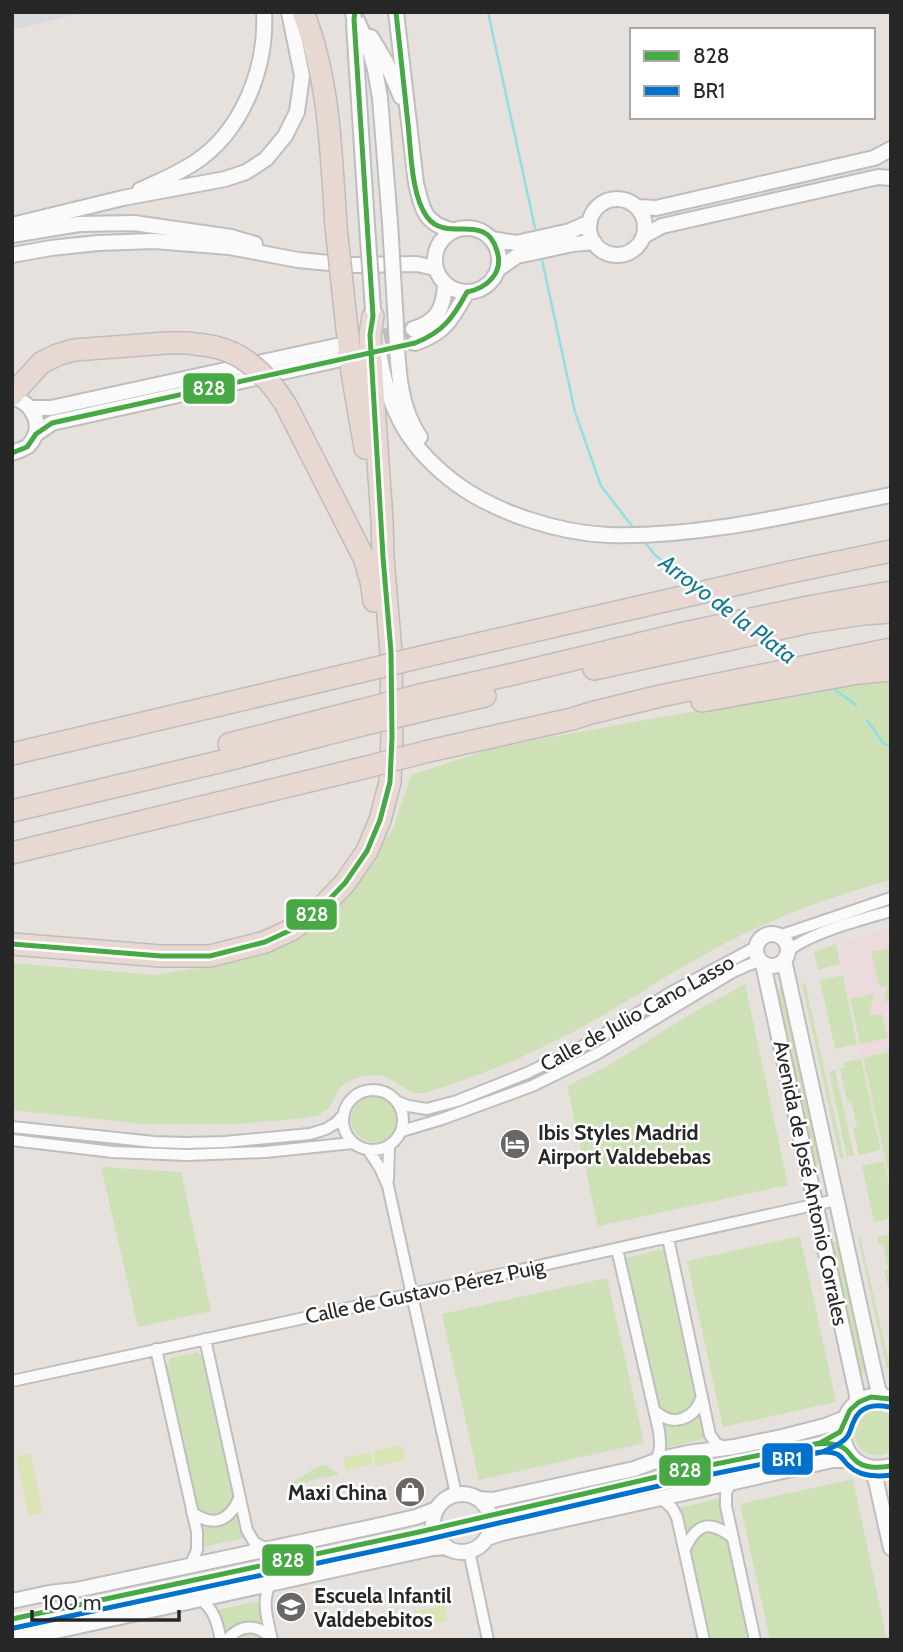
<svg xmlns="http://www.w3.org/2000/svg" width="903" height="1652" viewBox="0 0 903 1652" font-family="Cabin,sans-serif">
  <rect width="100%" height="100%" fill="#e6e1dd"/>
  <!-- medical -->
  <path fill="#ecdbdc" d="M 891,929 L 891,1189 L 837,943 Z"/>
  <!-- airport -->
  <path fill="#d8d9dc" d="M 12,12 L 86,12 L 12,30 Z"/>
  <!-- green -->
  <path fill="#cee0b6" d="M 891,676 L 891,880 C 828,897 766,920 709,952 C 656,981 607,1016 553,1042 C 512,1063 468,1079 425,1093 L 412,1093 L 390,1079 L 381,1075 L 363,1076 L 351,1080 L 340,1088 L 329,1108 L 319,1115 L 297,1119 L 235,1124 L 144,1124 L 12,1110 L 12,963 L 156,975 L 205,967 L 280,947 L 340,901 L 393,829 L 411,775 L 501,746 Z
    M 836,944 L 840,964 L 818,970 L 814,952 Z
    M 891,947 L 891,1002 L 884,1001 L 887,987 L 879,986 L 871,952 Z
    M 843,975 L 857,1044 L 835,1049 L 820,980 Z
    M 805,983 L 844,1158 L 840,1158 L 802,984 Z
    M 745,984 L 788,1185 L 598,1226 L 567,1086 L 604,1068 L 699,1009 Z
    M 784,988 L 822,1163 L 812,1165 L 773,990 Z
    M 874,994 L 869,1016 L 882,1014 L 888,1038 L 860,1044 L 850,999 Z
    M 891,1051 L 891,1184 L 863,1058 Z
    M 861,1059 L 881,1150 L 859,1155 L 853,1128 L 857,1127 L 851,1101 L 847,1101 L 840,1069 L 845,1068 L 844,1062 Z
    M 835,1070 L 854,1155 L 847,1157 L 829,1072 Z
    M351 1119a23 23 0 1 1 46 0a23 23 0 1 1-46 0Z
    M 884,1161 L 891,1194 L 891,1218 L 874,1222 L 862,1166 Z
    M 101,1167 L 181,1172 L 211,1311 L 138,1327 Z
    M 891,1234 L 891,1299 L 884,1270 L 888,1269 L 883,1244 L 878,1244 L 877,1237 Z
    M 800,1236 L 836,1402 L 723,1427 L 687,1261 Z
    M 860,1237 L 890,1367 L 887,1368 L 858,1238 Z
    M 840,1241 L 868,1372 L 858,1374 L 829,1243 Z
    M 659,1250 L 666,1250 L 707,1438 L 665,1448 L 624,1260 L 625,1258 Z
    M 607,1278 L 644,1443 L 479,1480 L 442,1314 Z
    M 197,1352 L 206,1360 L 245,1538 L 203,1547 L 164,1370 L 171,1358 Z
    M 871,1410 L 879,1410 L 891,1415 L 891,1451 C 861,1470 837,1425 871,1410 Z
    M 817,1449 L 818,1455 L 699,1483 L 698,1478 L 721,1472 L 721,1469 Z
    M 321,1465 L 325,1465 L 339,1474 L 284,1487 Z
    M 688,1476 L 689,1484 L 517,1522 L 516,1515 Z
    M 853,1479 L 887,1640 L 770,1640 L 740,1504 Z
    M 720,1498 L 751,1640 L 707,1640 L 679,1508 Z
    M 411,1539 L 412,1545 L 288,1573 L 314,1559 Z
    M 309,1560 L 284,1573 L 177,1597 L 175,1589 Z
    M 167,1590 L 169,1598 L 63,1622 L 62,1617 L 87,1612 L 87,1608 Z
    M 258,1601 L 266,1640 L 224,1640 L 218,1610 Z
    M 53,1615 L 55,1623 L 12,1633 L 12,1625 Z"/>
  <!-- pitch -->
  <path fill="#dae4b4" d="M 402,1445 L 406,1460 L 376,1466 L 373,1451 Z
    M 371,1452 L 373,1464 L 346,1471 L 343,1458 Z
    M 30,1453 L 37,1482 L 28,1485 L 37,1483 L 43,1513 L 29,1516 L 16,1457 Z
    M 444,1605 L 448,1620 L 418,1627 L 415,1612 Z"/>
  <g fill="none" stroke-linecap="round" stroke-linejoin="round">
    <!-- stream -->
    <path stroke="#92dee6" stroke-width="2.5" d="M 488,12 L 535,228
      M 542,260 L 575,412 L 601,486 L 635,530
      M 643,540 L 655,555 L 693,584
      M 713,598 L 732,613
      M 769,640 L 794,659
      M 830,686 L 856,705
      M 867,720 L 884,744 L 891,746"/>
    <!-- tertiary-tunnel -->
    <path stroke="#c0bcb9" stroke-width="14" stroke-dasharray="14 7" stroke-linecap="butt" d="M 363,340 L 413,329
      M 366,353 L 415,343"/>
    <!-- minor casing -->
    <g stroke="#bfbebe" stroke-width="14">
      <path id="minor" d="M 779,936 L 891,898
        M 788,951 C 810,933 862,919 891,911
        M343 1120a30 30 0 1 1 60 0a30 30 0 1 1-60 0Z
        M 398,1102 L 408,1106 L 427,1109 L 457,1101 L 527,1073 L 593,1041 L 670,993 L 756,947
        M 12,1127 L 154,1142 L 186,1143 L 225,1142 L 310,1134 L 326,1129 L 336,1123 L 344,1114
        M 402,1131 L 442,1119 L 532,1086 L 569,1068 L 600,1052 L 731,973 L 748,965 L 760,961
        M 12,1140 L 113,1152 L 187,1155 L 265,1152 L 353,1143
        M 369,1151 L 380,1168 L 388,1186 L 456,1494
        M 388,1180 L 389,1147
        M 668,1238 L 710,1435 L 716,1443 L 725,1448
        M 617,1249 L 659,1431 C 660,1442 662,1451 655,1461
        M 205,1339 L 247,1530 L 254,1542 L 268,1550
        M 156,1349 L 197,1532 L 197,1550 L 190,1566
        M 12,1381 L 304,1318 L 836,1200
        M 654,1410 C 672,1428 695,1420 702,1396
        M 730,1484 L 726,1493 L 726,1506 L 755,1640
        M 661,1498 L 672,1508 L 677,1517 L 704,1640
        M 192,1512 C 213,1528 229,1521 239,1499
        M 685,1549 C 697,1522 711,1520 733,1538
        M 469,1551 L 488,1640
        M 270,1584 C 261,1602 268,1621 272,1640
        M 200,1599 C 215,1610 217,1623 221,1640
        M 227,1640 C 240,1624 258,1623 272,1639"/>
    </g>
    <!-- tertiary casing -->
    <g stroke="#bfbebe" stroke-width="18">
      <path id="tertiary" d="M 396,12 L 416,183 C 422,208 424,224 452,230
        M 356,18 L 368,45 L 375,69 L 380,98 L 390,223
        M 354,24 L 367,225
        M 371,37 L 386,62 L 401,97
        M 140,190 C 158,182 177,174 194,163 C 242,132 267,68 264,12
        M589 227a28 28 0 1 1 56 0a28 28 0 1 1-56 0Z
        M 638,207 L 656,208 L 874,158 L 891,149
        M 12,225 L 123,198 L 225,179 L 246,172 L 266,159 L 285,136 L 297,112 L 302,76 L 289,12
        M435 260a32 32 0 1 1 64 0a32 32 0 1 1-64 0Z
        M 12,235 L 79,224 L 134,223 L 231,237 L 255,244
        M 644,236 L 662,226 L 878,177 L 891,178
        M 492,239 L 516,243 L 570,231 L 590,222
        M 12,255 L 51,248 L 98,243 L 154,241 L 229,247 L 298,260 L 351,265 L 417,264 L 435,268
        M 498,269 L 517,256 L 573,244 L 594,242
        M 395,308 C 398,350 395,402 420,437
        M 413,329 C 437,322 444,308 445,284
        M 415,343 C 445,333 452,319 467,292
        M 379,353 C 389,412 409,449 458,485 C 497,513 559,533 608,535 C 701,538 799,513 891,495
        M 12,397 C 34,403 46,428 28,446 C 24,449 17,451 12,453
        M 31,408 L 51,408 L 336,346
        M 36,434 L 52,423 L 337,360
        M756 950a16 16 0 1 1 32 0a16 16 0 1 1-32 0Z
        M 784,960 L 875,1376 L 878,1389 L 882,1396
        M 763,964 L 857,1395 L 857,1403
        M 887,1397 C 829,1384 827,1482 891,1466
        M 870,1467 L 876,1481 L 891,1548
        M433 1523a29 29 0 1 1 58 0a29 29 0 1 1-58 0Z
        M 478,1499 L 493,1500 L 634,1469 L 664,1458 L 688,1453 L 734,1447 L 782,1437 L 825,1426 L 845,1418
        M 487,1538 L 502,1533 L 833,1460 L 855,1460
        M 12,1601 L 49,1593 L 76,1590 L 372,1527 L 416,1517 L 437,1509
        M 15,1640 L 433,1548 L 447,1547"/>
    </g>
    <!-- motorway casing -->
    <g stroke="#bfbdbc" stroke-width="24">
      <path id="motorway" d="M 303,12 C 330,80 331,154 336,226
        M 345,311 L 352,373 L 365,448
        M 12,395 L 41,363 L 57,355 L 74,350 L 167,343 L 187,343
        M 286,405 L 364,558 L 371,581 L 374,601
        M 421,657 L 786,573 L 891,551
        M 594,669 L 810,622 L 864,614 L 891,612
        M 420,695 L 509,675 L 684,633 L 808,607 L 891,592
        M 702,701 L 859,673 L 891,670
        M 420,711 L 485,696
        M 229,744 L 362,710
        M 429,751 L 572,719 L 591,713 L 660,696 L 891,649
        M 12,754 L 359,672
        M 12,811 L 227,760 L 362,725
        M 12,853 L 367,767
        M 12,944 L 161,956 L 210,956 L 265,942 L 293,929 L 323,906 L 345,883 L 367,851 L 380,820 L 390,782 L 392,737 L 391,652 L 383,557 L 382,520 L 372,376 L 370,335 L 373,316"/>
    </g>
    <!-- minor -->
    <use href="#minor" stroke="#fbfafa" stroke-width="10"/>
    <!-- tertiary -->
    <use href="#tertiary" stroke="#fbfafa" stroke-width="14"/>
    <!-- motorway -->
    <use href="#motorway" stroke="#e8d8d2" stroke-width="21"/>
    <!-- tertiary-bridge casing -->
    <g stroke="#bfbebe" stroke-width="18" stroke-linecap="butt">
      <path id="tertiary-bridge" d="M 353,12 L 354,19
        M 390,223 L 395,308
        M 367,225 L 373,310"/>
    </g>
    <!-- motorway-bridge casing -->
    <g stroke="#bfbdbc" stroke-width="24" stroke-linecap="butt">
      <path id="motorway-bridge" d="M 336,226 L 345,311
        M 187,343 C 196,344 206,345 215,347 C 247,354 269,378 286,405
        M 359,672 L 421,657
        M 362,710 L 420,695
        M 362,725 L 420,711
        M 367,767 L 429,751"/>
    </g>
    <!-- tertiary-bridge -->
    <use href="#tertiary-bridge" stroke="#fbfafa" stroke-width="14"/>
    <!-- motorway-bridge -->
    <use href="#motorway-bridge" stroke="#e8d8d2" stroke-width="21"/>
    <!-- bus-1 casing -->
    <g stroke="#fff" stroke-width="10">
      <path id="bus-1" d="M 12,453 L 27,447 L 36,434 L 52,423 L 415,343 C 443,332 453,318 467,292 C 487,288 504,273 497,251 C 486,211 447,244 427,217 C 411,195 411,151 408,124 C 404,86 400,49 396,12
        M 12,944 L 161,956 L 210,956 L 265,942 L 293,929 L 323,906 L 345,883 L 367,851 L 380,820 L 390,782 L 392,737 L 391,652 L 383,557 L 370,335 L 373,316 L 354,19 L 355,12
        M 803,1446 C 815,1444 830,1441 842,1447 C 848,1450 849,1454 854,1459 C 863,1469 878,1468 891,1466
        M 12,1619 L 419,1532 L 691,1469 L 820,1443 L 840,1432 L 850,1410 L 859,1402 L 871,1397 L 891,1399"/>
    </g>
    <!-- bus-2 casing -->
    <g stroke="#fff" stroke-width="10">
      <path id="bus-2" d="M 804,1455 C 815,1453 827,1450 837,1454 C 843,1457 844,1462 849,1466 C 860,1477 876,1477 891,1475
        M 14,1628 L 421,1541 L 693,1478 L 822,1452 C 830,1448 841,1445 847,1437 C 851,1432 851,1426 854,1421 C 860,1406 875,1404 889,1407"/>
    </g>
    <!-- bus-1 -->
    <use href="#bus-1" stroke="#46a944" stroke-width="5"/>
    <!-- bus-2 -->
    <use href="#bus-2" stroke="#0072ce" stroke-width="5"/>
  </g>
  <!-- icons -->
  <defs>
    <g id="hotel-disc" transform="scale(1.575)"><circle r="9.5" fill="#6a6867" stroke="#fff"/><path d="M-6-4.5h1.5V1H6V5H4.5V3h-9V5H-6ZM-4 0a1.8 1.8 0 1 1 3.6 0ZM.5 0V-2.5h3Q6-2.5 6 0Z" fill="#fff"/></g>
    <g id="shop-disc" transform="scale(1.575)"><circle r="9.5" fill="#6a6867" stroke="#fff"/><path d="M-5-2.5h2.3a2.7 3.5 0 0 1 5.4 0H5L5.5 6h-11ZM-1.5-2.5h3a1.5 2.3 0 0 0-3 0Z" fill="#fff"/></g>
    <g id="school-disc" transform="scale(1.575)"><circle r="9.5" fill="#6a6867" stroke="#fff"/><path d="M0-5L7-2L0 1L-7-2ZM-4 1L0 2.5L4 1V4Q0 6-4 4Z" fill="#fff"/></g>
  </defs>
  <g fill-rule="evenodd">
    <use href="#hotel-disc" x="515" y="1144"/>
    <use href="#shop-disc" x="410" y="1492"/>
    <use href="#school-disc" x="291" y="1607"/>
  </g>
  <g text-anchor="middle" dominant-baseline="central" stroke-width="5" stroke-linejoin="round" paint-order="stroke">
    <!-- street labels -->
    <g font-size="21" fill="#272727" stroke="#fff">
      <text transform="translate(637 1013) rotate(-29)">Calle de Julio Cano Lasso</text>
      <text transform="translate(811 1183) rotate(78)">Avenida de José Antonio Corrales</text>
      <text transform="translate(425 1291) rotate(-12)">Calle de Gustavo Pérez Puig</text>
    </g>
    <!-- poi labels -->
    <g font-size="21" font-weight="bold" fill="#272727" stroke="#fff" text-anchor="start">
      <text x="538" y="1132">Ibis Styles Madrid<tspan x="538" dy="24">Airport Valdebebas</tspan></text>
      <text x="387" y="1492" text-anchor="end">Maxi China</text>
      <text x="314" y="1595">Escuela Infantil<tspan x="314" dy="24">Valdebebitos</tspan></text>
    </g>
    <!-- water labels -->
    <g font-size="23" font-style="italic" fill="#117a92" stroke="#fff">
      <text transform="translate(728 609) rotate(37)">Arroyo de la Plata</text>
    </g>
  </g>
  <g stroke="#fff" stroke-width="2.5">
    <rect x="182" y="372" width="54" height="33" rx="7" fill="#46a944"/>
    <rect x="285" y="898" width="53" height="33" rx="7" fill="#46a944"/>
    <rect x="761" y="1442" width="53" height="34" rx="7" fill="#0072ce"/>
    <rect x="658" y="1454" width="54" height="33" rx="7" fill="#46a944"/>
    <rect x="261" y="1543" width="54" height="34" rx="7" fill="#46a944"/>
  </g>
  <g font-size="19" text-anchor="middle" font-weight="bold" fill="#fff">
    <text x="209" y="395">828</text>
    <text x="312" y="921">828</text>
    <text x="787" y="1466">BR1</text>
    <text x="685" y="1477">828</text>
    <text x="288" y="1567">828</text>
  </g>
  <!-- border -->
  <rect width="903" height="1652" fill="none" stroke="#272727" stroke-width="28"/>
  <!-- legend -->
  <rect x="630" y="28" width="245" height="91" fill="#ffffff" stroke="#a9a9a9" stroke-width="2"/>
  <rect x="644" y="51" width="35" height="10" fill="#46a944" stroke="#a9a9a9" stroke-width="2"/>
  <text x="693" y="63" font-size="21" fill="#272727">828</text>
  <rect x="644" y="86" width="35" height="10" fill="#0072ce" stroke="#a9a9a9" stroke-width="2"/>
  <text x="693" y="98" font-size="21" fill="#272727">BR1</text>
  <!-- scale -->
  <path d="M32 1610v10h147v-10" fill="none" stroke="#272727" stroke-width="3.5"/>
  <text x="42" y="1610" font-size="21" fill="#272727" stroke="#ffffff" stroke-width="5" paint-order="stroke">100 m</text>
</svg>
